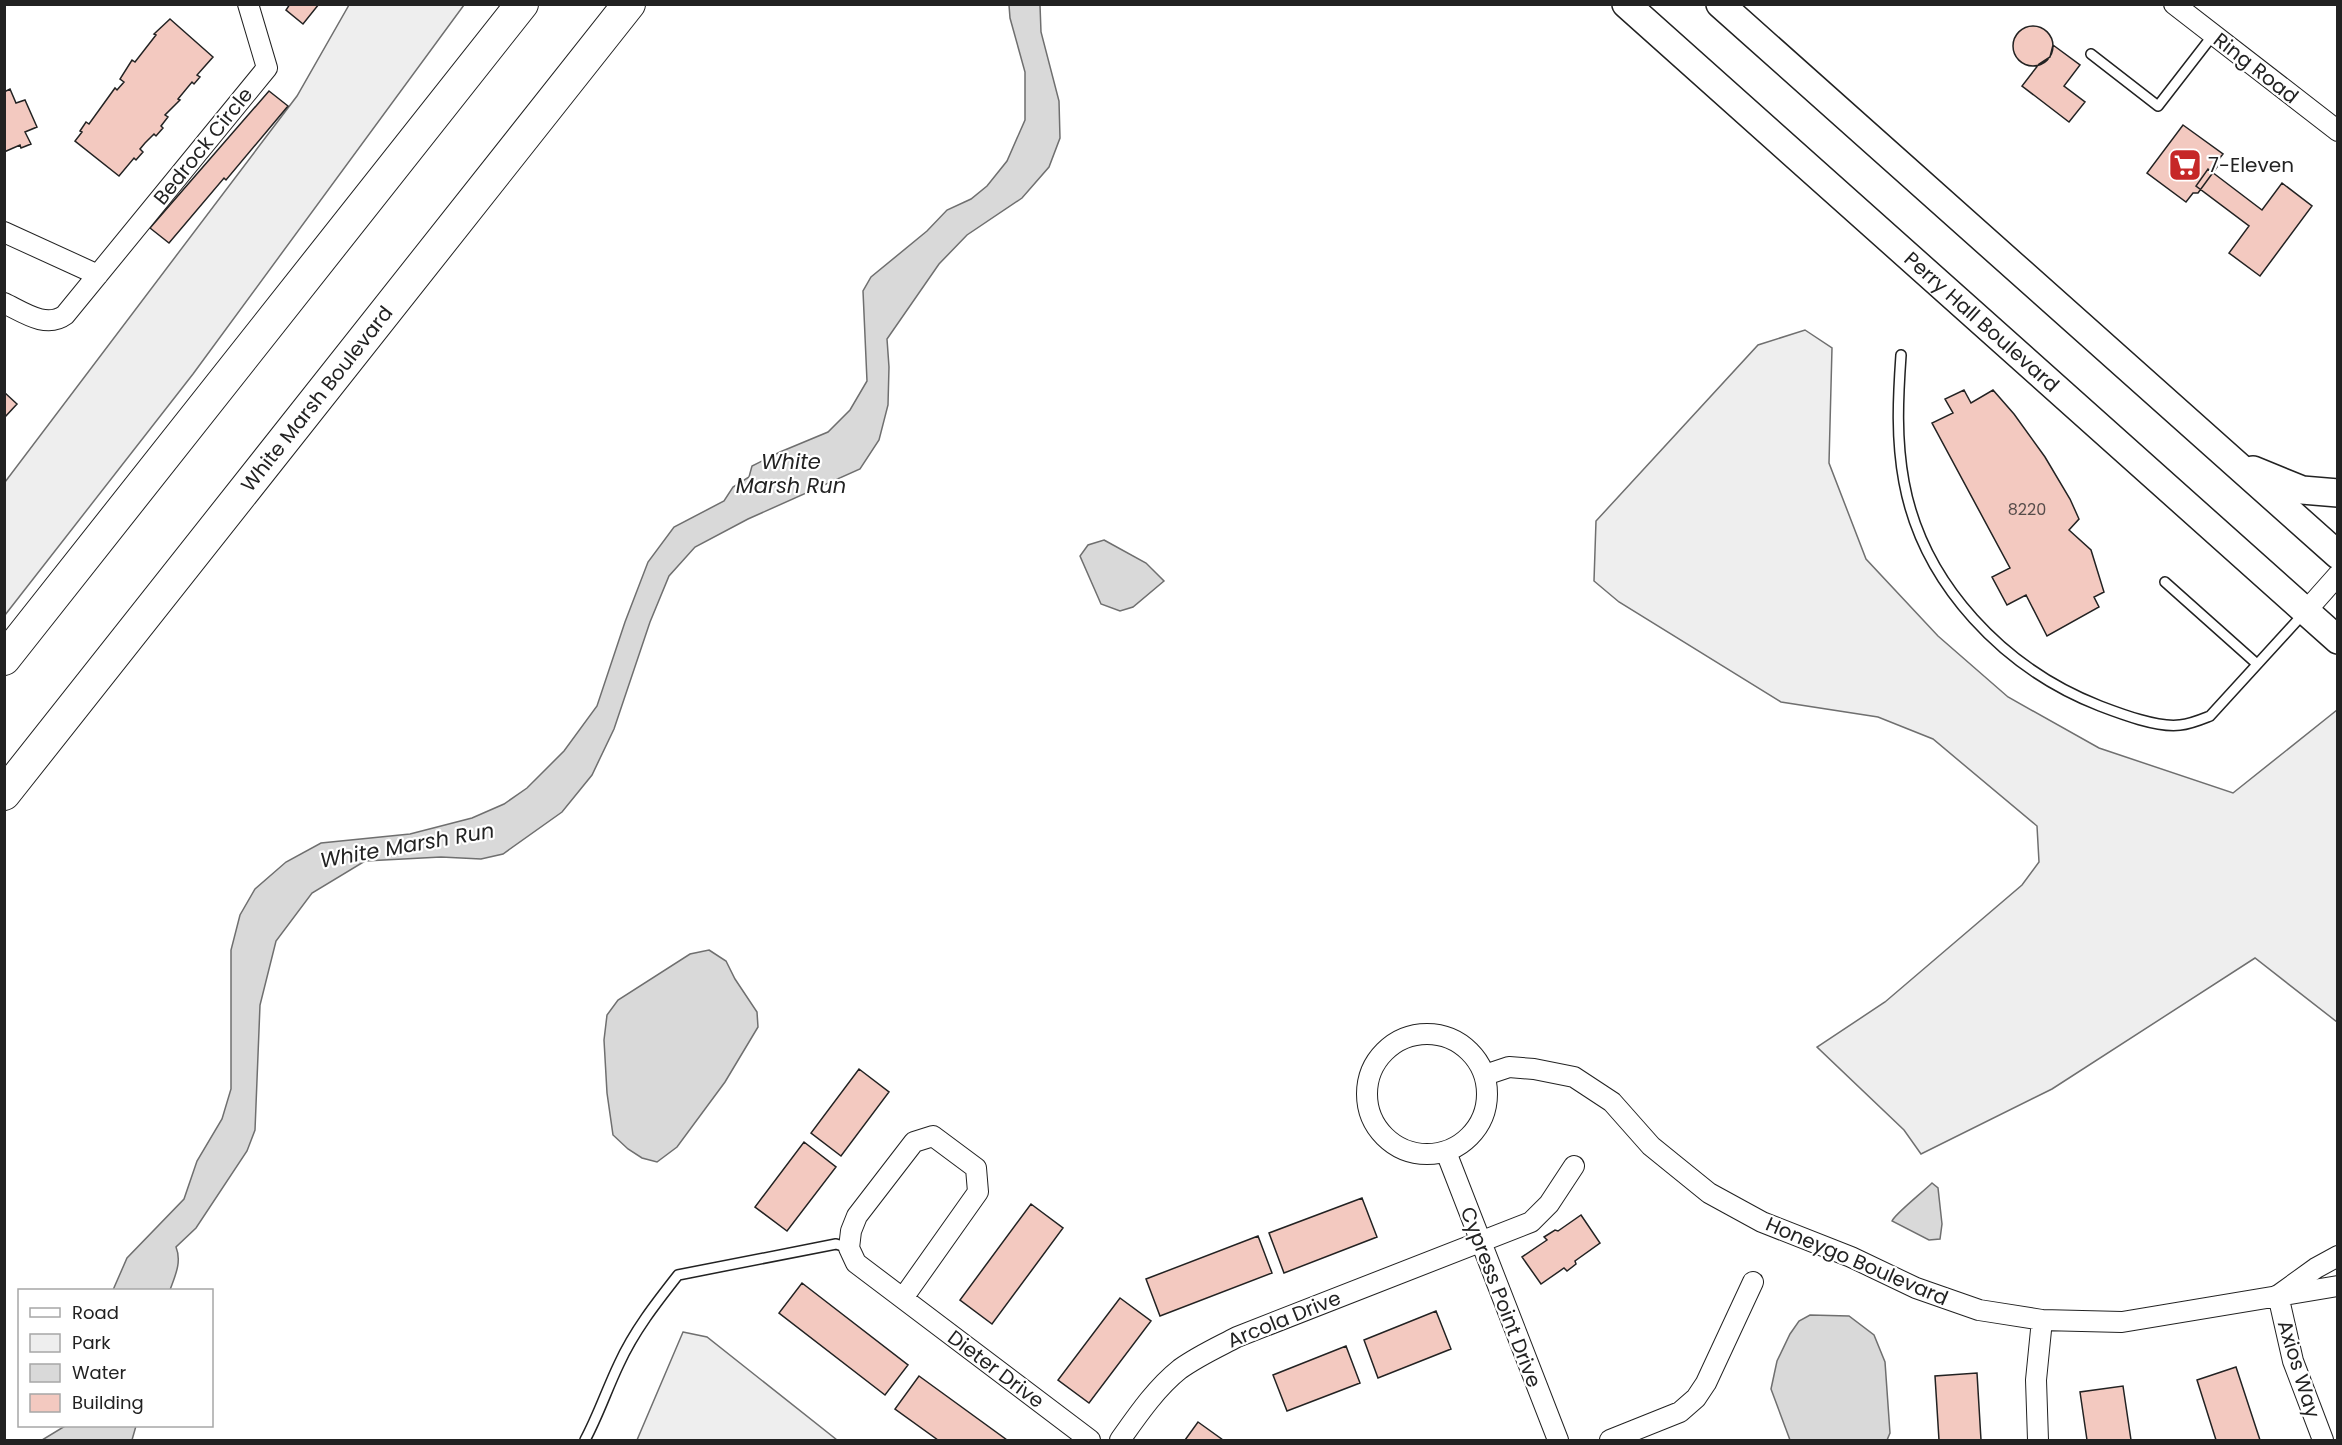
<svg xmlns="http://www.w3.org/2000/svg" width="2342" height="1445" viewBox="0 0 2342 1445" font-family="Poppins,sans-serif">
  <rect width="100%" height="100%" fill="#fff"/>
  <!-- green -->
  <path fill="#eee" stroke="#6f6f6f" stroke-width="1.5" d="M 349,5 L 464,5 L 193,374 L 5,615 L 5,482 L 297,96 Z
    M 1805,330 L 1832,348 L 1829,463 L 1866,559 L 1938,636 L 2008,697 L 2099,748 L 2233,793 L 2337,710 L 2337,1022 L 2255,958 L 2052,1089 L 1921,1154 L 1904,1130 L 1817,1047 L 1885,1002 L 2022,885 L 2039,862 L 2037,826 L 1933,739 L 1878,717 L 1781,702 L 1619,602 L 1594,581 L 1596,521 L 1758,345 Z
    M 683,1332 L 707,1337 L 837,1440 L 637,1440 Z"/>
  <!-- water -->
  <path fill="#d9d9d9" stroke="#6f6f6f" stroke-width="1.5" d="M 1009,5 L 1040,5 L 1041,32 L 1059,101 L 1060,138 L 1049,167 L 1022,198 L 967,235 L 939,264 L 887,339 L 889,367 L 888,405 L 879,440 L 860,469 L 748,519 L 695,547 L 669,576 L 650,622 L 614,729 L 592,775 L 562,812 L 503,854 L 481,859 L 441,857 L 365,861 L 312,893 L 276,941 L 260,1005 L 255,1130 L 247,1151 L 196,1228 L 176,1247 C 182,1262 175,1276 170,1290 L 113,1290 L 127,1258 L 184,1199 L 197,1161 L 222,1119 L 231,1089 L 231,950 L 240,915 L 255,889 L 286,862 L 321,843 L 410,834 L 472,818 L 504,804 L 527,788 L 564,751 L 597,706 L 625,622 L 648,562 L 674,527 L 724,501 L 733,487 L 749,477 L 752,466 L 780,452 L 828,432 L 850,410 L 867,381 L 863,291 L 871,277 L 927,231 L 947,210 L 971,199 L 987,186 L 1007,161 L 1025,120 L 1025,72 L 1010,18 Z
    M 1104,540 L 1146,563 L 1164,581 L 1133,607 L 1120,611 L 1101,604 L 1080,556 L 1088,545 Z
    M 709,950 L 726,961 L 735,979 L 757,1012 L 758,1027 L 725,1082 L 677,1147 L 657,1162 L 642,1158 L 628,1149 L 613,1135 L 607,1093 L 604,1040 L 607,1015 L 618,1000 L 690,954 Z
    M 1932,1183 L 1938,1188 L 1942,1224 L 1940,1239 L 1929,1240 L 1892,1221 C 1895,1214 1924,1191 1932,1183 Z
    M 1810,1315 L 1849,1316 L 1874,1335 L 1885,1362 L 1890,1433 L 1887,1440 L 1790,1440 L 1771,1389 L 1777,1361 L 1790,1334 L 1799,1321 Z
    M 65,1426 L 136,1426 L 132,1440 L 42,1440 Z"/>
  <!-- building -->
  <path fill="#f3c9c0" stroke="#222" stroke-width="1.5" d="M 290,4 L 319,4 L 303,24 L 286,10 Z
    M 170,19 L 213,57 L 197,75 L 200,77 L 194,84 L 192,82 L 178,99 L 180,100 L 165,115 L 168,117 L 161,126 L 163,128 L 156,136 L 154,134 L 145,143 L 140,149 L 143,152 L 136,160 L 134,158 L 119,176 L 75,141 L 82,132 L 80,131 L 86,122 L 89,124 L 115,88 L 117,90 L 124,82 L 120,79 L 132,60 L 135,62 L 156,35 L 154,34 Z
    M2013 46a20 20 0 1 1 40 0a20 20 0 1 1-40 0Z
    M 2053,45 L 2080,65 L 2064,86 L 2085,102 L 2069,122 L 2022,86 L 2039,64 L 2050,57 Z
    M 10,89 L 16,103 L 25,100 L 37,127 L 25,132 L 31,144 L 21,148 L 20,145 L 4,152 L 4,92 Z
    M 269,91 L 288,106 L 226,180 L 224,178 L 169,243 L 150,228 Z
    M 2183,125 L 2223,154 L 2216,163 L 2217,167 L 2198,193 L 2193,193 L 2186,202 L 2147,173 Z
    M 2208,169 L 2262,210 L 2282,183 L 2312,206 L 2260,276 L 2229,253 L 2249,226 L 2196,186 Z
    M 1964,390 L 1971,403 L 1993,390 L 2014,414 L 2045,457 L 2070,499 L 2079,519 L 2069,530 L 2091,550 L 2104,592 L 2094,597 L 2099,607 L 2047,636 L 2026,595 L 2007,605 L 1992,577 L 2010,568 L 1932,423 L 1953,413 L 1945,399 Z
    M 4,392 L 17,404 L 4,418 Z
    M 859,1069 L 889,1092 L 841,1156 L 811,1133 Z
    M 804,1142 L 836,1167 L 787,1231 L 755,1207 Z
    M 1362,1198 L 1377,1237 L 1284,1273 L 1269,1233 Z
    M 1031,1204 L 1063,1228 L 992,1324 L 960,1300 Z
    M 1581,1215 L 1600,1243 L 1575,1261 L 1576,1264 L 1567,1271 L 1564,1268 L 1541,1284 L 1522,1257 L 1547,1240 L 1544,1237 L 1555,1230 L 1558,1231 Z
    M 1258,1236 L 1272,1273 L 1160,1316 L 1146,1279 Z
    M 802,1283 L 908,1365 L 885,1395 L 779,1313 Z
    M 1120,1298 L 1151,1321 L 1089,1403 L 1058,1380 Z
    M 1436,1311 L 1451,1349 L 1378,1378 L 1364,1340 Z
    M 1346,1346 L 1360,1383 L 1287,1411 L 1273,1375 Z
    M 2236,1367 L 2260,1440 L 2216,1440 L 2197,1380 Z
    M 1977,1373 L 1981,1440 L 1939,1440 L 1935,1376 Z
    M 919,1376 L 1007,1440 L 938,1440 L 895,1409 Z
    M 2123,1386 L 2131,1440 L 2087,1440 L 2080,1392 Z
    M 1198,1422 L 1223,1440 L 1185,1440 Z"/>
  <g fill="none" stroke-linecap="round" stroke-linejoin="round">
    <!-- service casing -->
    <g stroke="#222" stroke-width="12">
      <path id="service" d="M 2091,54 L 2158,106 L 2213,35
        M 1901,355 C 1898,398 1896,439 1904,482 C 1923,585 2005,669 2100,706 C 2121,714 2158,728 2180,725 C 2191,724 2200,720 2210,716 L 2305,612
        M 2165,582 L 2257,664
        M 585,1440 C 598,1416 607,1389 619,1364 C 634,1331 656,1303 678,1275 L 836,1244 L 849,1248"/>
    </g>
    <!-- minor casing -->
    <g stroke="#222" stroke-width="22">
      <path id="minor" d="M 2174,4 L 2338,131
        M 4,232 L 98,275
        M 4,303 C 23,312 46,329 65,315 L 267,68 L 248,4
        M 2306,611 L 2338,575
        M1367 1094a60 60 0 1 1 120 0a60 60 0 1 1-120 0Z
        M 1485,1075 L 1509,1067 L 1534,1069 L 1574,1077 L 1612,1102 L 1651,1146 L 1709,1193 L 1762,1222 L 1851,1257 L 1916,1288 L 1979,1310 L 2042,1320 L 2122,1322 L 2338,1286
        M 1446,1152 L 1558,1440
        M 2280,1294 L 2316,1268 L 2338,1256
        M 2278,1295 L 2293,1361 L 2323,1440
        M 903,1298 L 978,1192 L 976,1168 L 933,1136 L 914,1142 L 857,1216 L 851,1231 L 849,1248 L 856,1263 L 1090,1440
        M 1120,1440 C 1137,1416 1156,1388 1180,1369 C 1198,1356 1218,1347 1237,1337 L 1531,1222 L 1549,1204 L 1574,1166
        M 1610,1440 L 1680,1412 L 1696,1398 L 1706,1383 L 1753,1282
        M 2038,1440 L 2036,1380 L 2042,1320"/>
    </g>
    <!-- secondary casing -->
    <g stroke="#222" stroke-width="30">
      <g id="secondary">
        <path id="s1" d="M 1626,4 L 2338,640"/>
        <path d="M 1720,4 L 2338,555"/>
        <path d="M 2253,470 L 2302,490 L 2338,493"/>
      </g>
    </g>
    <!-- trunk casing -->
    <g stroke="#222" stroke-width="34">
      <g id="trunk">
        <path d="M 4,659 L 522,4"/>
        <path id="s2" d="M 4,794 L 629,4"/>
      </g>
    </g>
    <!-- service -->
    <use href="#service" stroke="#fff" stroke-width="9"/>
    <!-- minor -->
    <use href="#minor" stroke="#fff" stroke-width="20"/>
    <!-- secondary -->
    <use href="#secondary" stroke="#fff" stroke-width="27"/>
    <!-- trunk -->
    <use href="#trunk" stroke="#fff" stroke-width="32"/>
  </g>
  <!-- icons -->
  <defs>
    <g id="supermarket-square" transform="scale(1.725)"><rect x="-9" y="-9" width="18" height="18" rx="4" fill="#c62828" stroke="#fff"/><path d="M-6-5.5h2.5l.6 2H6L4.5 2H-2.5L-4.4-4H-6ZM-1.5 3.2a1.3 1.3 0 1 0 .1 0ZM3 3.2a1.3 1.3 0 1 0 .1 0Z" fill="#fff"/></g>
  </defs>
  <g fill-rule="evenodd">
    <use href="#supermarket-square" x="2185" y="165"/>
  </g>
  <g text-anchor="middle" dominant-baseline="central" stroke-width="4.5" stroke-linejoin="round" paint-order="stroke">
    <!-- number labels -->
    <g font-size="16" fill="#564c4a">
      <text x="2027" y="509">8220</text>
    </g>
    <!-- street labels -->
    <g font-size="20" fill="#222" stroke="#fff">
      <text transform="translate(2256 68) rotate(38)">Ring Road</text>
      <text transform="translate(203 146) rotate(-51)">Bedrock Circle</text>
      <text stroke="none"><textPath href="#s1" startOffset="477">Perry Hall Boulevard</textPath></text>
      <text stroke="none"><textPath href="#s2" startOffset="504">White Marsh Boulevard</textPath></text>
      <text transform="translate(1857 1261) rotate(23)">Honeygo Boulevard</text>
      <text transform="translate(1501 1297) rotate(69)">Cypress Point Drive</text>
      <text transform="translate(1284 1319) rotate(-22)">Arcola Drive</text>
      <text transform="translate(996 1369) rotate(37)">Dieter Drive</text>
      <text transform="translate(2299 1369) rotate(73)">Axios Way</text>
    </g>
    <!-- poi labels -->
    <g font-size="20" fill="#222" stroke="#fff" text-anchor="start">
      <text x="2208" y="165">7-Eleven</text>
    </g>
    <!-- water labels -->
    <g font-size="21" font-style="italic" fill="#222" stroke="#fff">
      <text x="791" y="461">White<tspan x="791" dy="24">Marsh Run</tspan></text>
      <text transform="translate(407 845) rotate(-10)">White Marsh Run</text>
    </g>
  </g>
  <!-- border -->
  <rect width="2342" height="1445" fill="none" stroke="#222222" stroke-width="12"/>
  <!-- legend -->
  <rect x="18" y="1289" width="195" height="138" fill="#ffffff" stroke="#a7a7a7" stroke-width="1.5"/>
  <rect x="30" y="1308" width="30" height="9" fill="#ffffff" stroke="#a7a7a7" stroke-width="1.5"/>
  <text x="72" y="1319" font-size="18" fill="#222222">Road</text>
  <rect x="30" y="1334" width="30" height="18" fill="#eeeeee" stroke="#a7a7a7" stroke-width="1.5"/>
  <text x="72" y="1349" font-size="18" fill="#222222">Park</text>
  <rect x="30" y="1364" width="30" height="18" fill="#d9d9d9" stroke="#a7a7a7" stroke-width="1.5"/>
  <text x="72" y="1379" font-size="18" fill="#222222">Water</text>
  <rect x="30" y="1394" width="30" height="18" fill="#f3c9c0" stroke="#a7a7a7" stroke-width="1.5"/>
  <text x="72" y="1409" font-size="18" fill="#222222">Building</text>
</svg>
